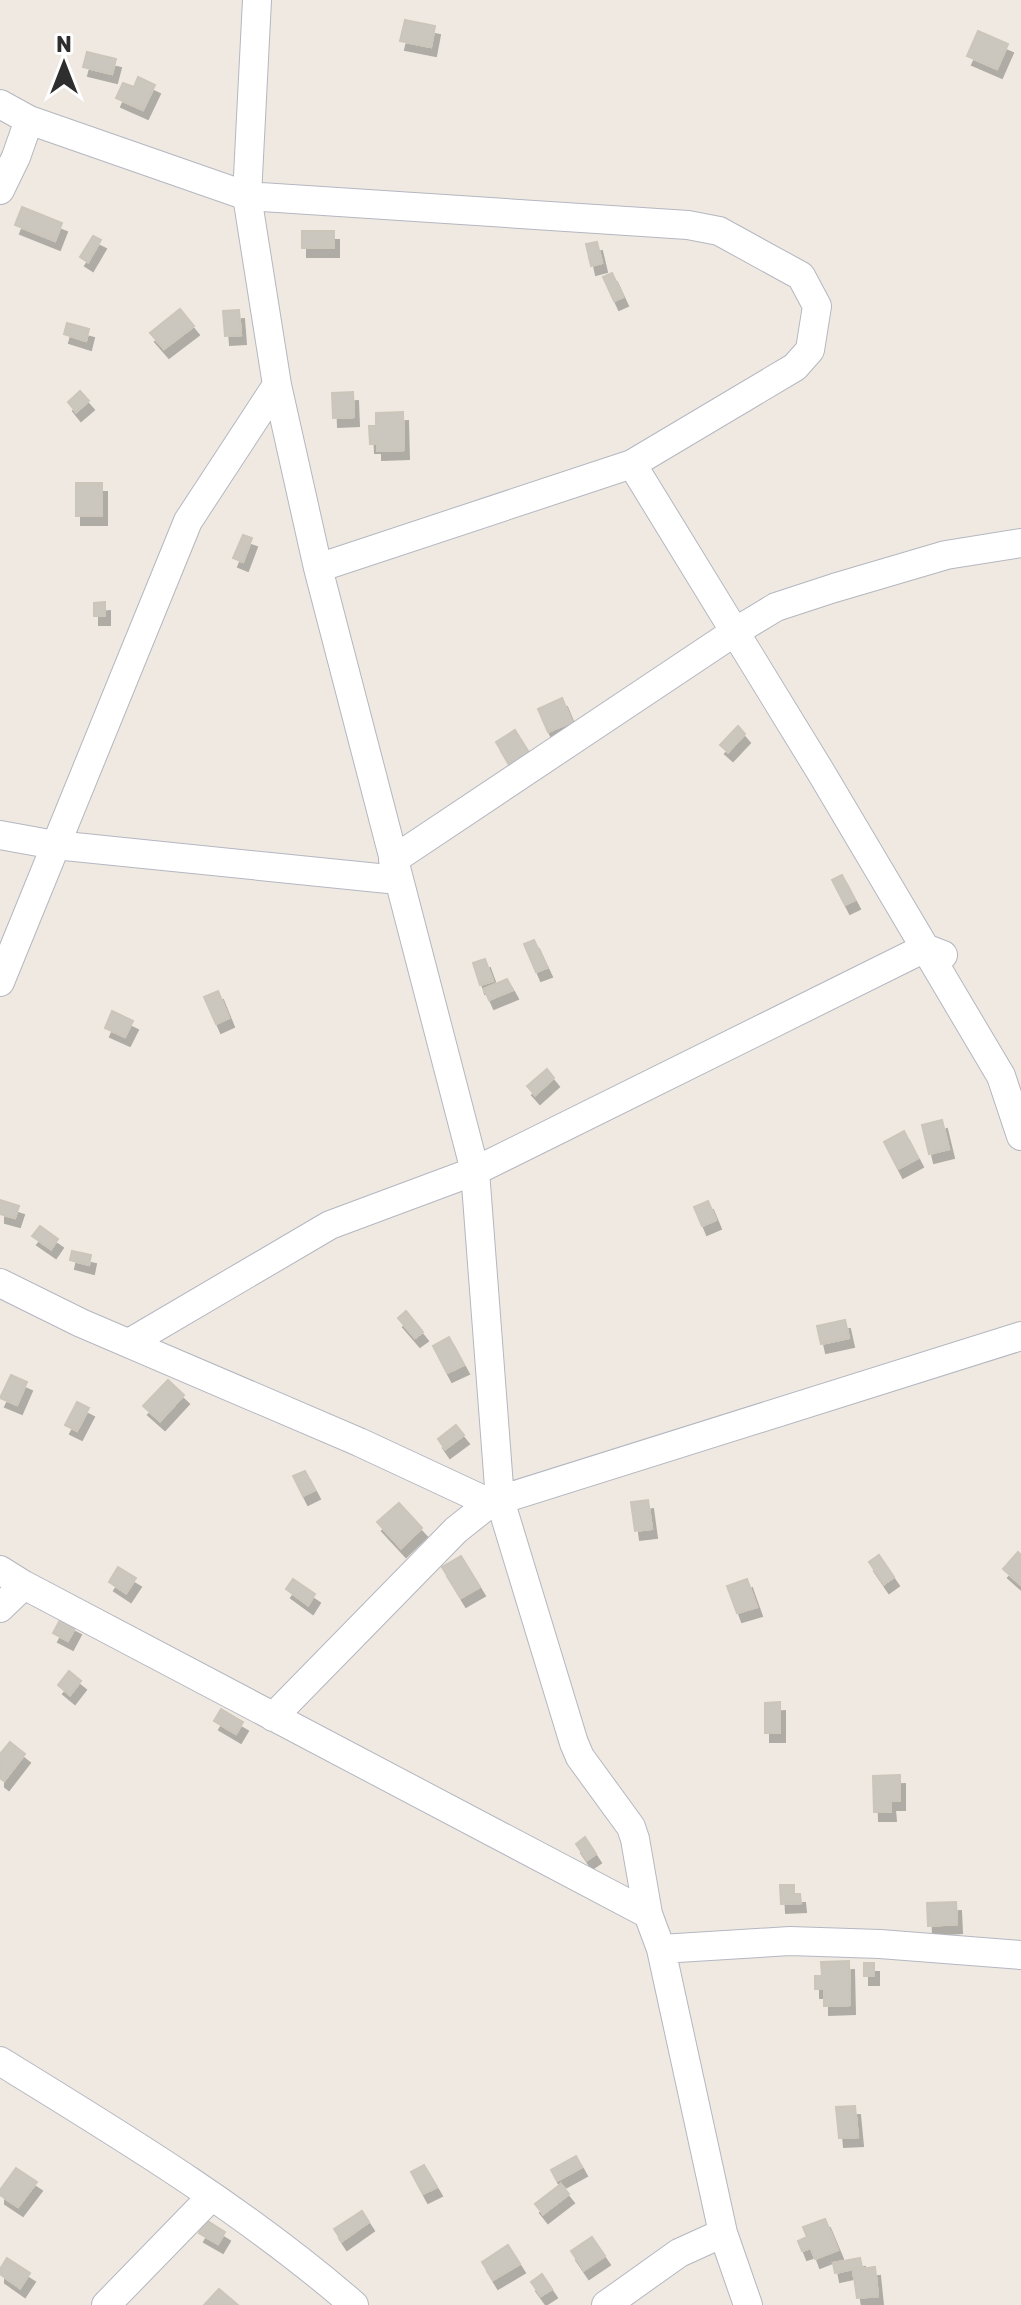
<svg xmlns="http://www.w3.org/2000/svg" width="1021" height="2305" viewBox="0 0 1021 2305" font-family="Rubik,sans-serif">
  <defs>
    <filter id="shadow"><feDropShadow dx="5" dy="9" stdDeviation="0" flood-color="#0004"/></filter>
  </defs>
  <rect width="100%" height="100%" fill="#efe9e1"/>
  <!-- building -->
  <path fill="#cbc7bf" stroke="#cbc5ba" stroke-width="2" filter="url(#shadow)" d="M 405,20 L 435,26 L 431,47 L 400,41 Z
    M 978,31 L 1008,44 L 997,69 L 967,56 Z
    M 87,52 L 116,59 L 112,74 L 83,67 Z
    M 138,77 L 155,85 L 143,110 L 116,98 L 123,83 L 134,87 Z
    M 22,207 L 62,223 L 55,241 L 15,225 Z
    M 302,231 L 334,231 L 334,248 L 302,248 Z
    M 93,236 L 101,240 L 88,262 L 80,257 Z
    M 597,242 L 602,263 L 591,266 L 586,244 Z
    M 612,273 L 623,297 L 614,301 L 603,277 Z
    M 180,309 L 194,326 L 164,349 L 150,333 Z
    M 239,310 L 241,335 L 225,336 L 223,311 Z
    M 67,323 L 89,329 L 86,341 L 64,334 Z
    M 80,391 L 89,401 L 76,412 L 68,402 Z
    M 353,392 L 354,417 L 333,418 L 332,393 Z
    M 403,412 L 404,450 L 377,451 L 377,444 L 370,444 L 369,426 L 376,426 L 376,413 Z
    M 76,483 L 102,483 L 102,516 L 76,516 Z
    M 243,535 L 252,538 L 243,562 L 233,558 Z
    M 105,602 L 105,616 L 94,616 L 94,603 Z
    M 562,698 L 572,722 L 548,732 L 538,709 Z
    M 738,726 L 745,734 L 728,752 L 720,745 Z
    M 515,730 L 533,759 L 513,771 L 496,742 Z
    M 842,875 L 855,900 L 845,905 L 832,880 Z
    M 534,940 L 547,968 L 536,972 L 524,944 Z
    M 485,959 L 493,981 L 480,985 L 473,963 Z
    M 507,979 L 513,990 L 489,1000 L 484,989 Z
    M 218,991 L 229,1018 L 216,1024 L 204,997 Z
    M 112,1011 L 133,1021 L 125,1037 L 105,1028 Z
    M 547,1069 L 554,1078 L 535,1095 L 527,1086 Z
    M 942,1120 L 949,1149 L 929,1154 L 922,1125 Z
    M 904,1131 L 918,1158 L 898,1169 L 884,1142 Z
    M 0,1200 L 19,1206 L 15,1218 L 0,1214 Z
    M 708,1201 L 716,1220 L 702,1226 L 694,1207 Z
    M 40,1226 L 58,1239 L 51,1249 L 32,1236 Z
    M 72,1251 L 91,1255 L 89,1265 L 70,1260 Z
    M 406,1311 L 423,1332 L 415,1338 L 398,1318 Z
    M 845,1320 L 849,1338 L 821,1344 L 817,1326 Z
    M 449,1337 L 464,1365 L 447,1373 L 433,1346 Z
    M 11,1375 L 27,1382 L 17,1405 L 0,1398 Z
    M 168,1380 L 184,1395 L 160,1421 L 143,1406 Z
    M 77,1402 L 89,1408 L 77,1431 L 65,1425 Z
    M 456,1425 L 464,1435 L 445,1449 L 438,1439 Z
    M 305,1471 L 315,1490 L 303,1496 L 293,1476 Z
    M 648,1500 L 652,1529 L 635,1531 L 631,1502 Z
    M 399,1503 L 422,1528 L 401,1548 L 377,1522 Z
    M 1018,1552 L 1021,1555 L 1021,1585 L 1003,1569 Z
    M 879,1555 L 894,1577 L 884,1584 L 869,1562 Z
    M 461,1556 L 480,1587 L 461,1598 L 442,1567 Z
    M 118,1567 L 136,1578 L 126,1593 L 109,1582 Z
    M 293,1579 L 315,1594 L 308,1605 L 286,1589 Z
    M 747,1579 L 757,1607 L 737,1613 L 727,1586 Z
    M 61,1618 L 76,1626 L 68,1641 L 53,1633 Z
    M 69,1671 L 81,1681 L 70,1695 L 58,1685 Z
    M 780,1702 L 780,1733 L 765,1733 L 765,1703 Z
    M 221,1709 L 243,1722 L 236,1734 L 214,1721 Z
    M 10,1742 L 25,1754 L 4,1781 L 0,1778 L 0,1754 Z
    M 900,1775 L 900,1801 L 890,1801 L 891,1812 L 874,1812 L 873,1776 Z
    M 585,1837 L 596,1854 L 587,1860 L 576,1844 Z
    M 780,1885 L 794,1885 L 794,1894 L 800,1894 L 801,1903 L 781,1904 Z
    M 956,1902 L 957,1924 L 928,1926 L 927,1903 Z
    M 849,1961 L 850,2005 L 824,2006 L 824,1989 L 815,1989 L 815,1976 L 822,1976 L 821,1962 Z
    M 864,1963 L 874,1963 L 874,1976 L 864,1976 Z
    M 855,2106 L 858,2137 L 839,2138 L 836,2107 Z
    M 576,2156 L 582,2167 L 557,2181 L 551,2170 Z
    M 424,2165 L 437,2187 L 423,2194 L 411,2172 Z
    M 16,2168 L 37,2182 L 18,2207 L 0,2195 L 0,2190 Z
    M 561,2184 L 569,2194 L 543,2214 L 535,2204 Z
    M 362,2211 L 369,2222 L 342,2241 L 334,2229 Z
    M 825,2219 L 838,2250 L 815,2259 L 811,2248 L 802,2251 L 798,2241 L 807,2237 L 803,2227 Z
    M 206,2220 L 225,2232 L 218,2244 L 199,2233 Z
    M 592,2237 L 605,2256 L 584,2270 L 571,2251 Z
    M 508,2245 L 520,2264 L 493,2280 L 482,2262 Z
    M 7,2258 L 30,2273 L 20,2288 L 0,2274 L 0,2269 Z
    M 860,2258 L 862,2267 L 835,2273 L 833,2263 Z
    M 875,2267 L 878,2296 L 857,2298 L 853,2270 Z
    M 542,2274 L 552,2289 L 541,2296 L 531,2282 Z
    M 219,2289 L 238,2305 L 204,2305 Z"/>
  <g fill="none" stroke-linecap="round" stroke-linejoin="round">
    <!-- minor casing -->
    <g stroke="#b4b7c1" stroke-width="30">
      <path id="minor" d="M 257,0 L 247,196 L 277,385 L 318,568 L 475,1171 L 500,1500 L 574,1743 L 580,1757 L 631,1827 L 635,1839 L 648,1914 L 661,1949 L 723,2233 L 748,2305
        M 0,104 L 29,120 L 247,196 L 688,225 L 719,231 L 801,276 L 817,306 L 810,350 L 795,367 L 632,464 L 318,568
        M 0,190 L 16,157 L 29,120
        M 632,464 L 822,774 L 1001,1076 L 1021,1136
        M 0,835 L 55,845 L 398,880
        M 393,860 L 733,633 L 776,607 L 834,588 L 946,555 L 1021,543
        M 0,982 L 188,521 L 277,385
        M 0,1283 L 81,1323 L 359,1442 L 490,1503
        M 129,1343 L 330,1225 L 475,1171 L 925,948 L 943,955
        M 0,1570 L 24,1585 L 648,1914
        M 0,1608 L 24,1585
        M 273,1717 L 456,1530 L 490,1503 L 1021,1336
        M 661,1949 L 790,1941 L 880,1944 L 1021,1955
        M 0,2061 C 122,2136 246,2211 354,2305
        M 106,2305 L 212,2196
        M 606,2305 L 679,2253 L 723,2233"/>
    </g>
    <!-- minor -->
    <use href="#minor" stroke="#fff" stroke-width="28"/>
  </g>
  <!-- north arrow -->
  <g transform="translate(64 64)" stroke="#ffffff" stroke-width="6" paint-order="stroke">
  <path d="M0-6L14 30L0 20L-14 30Z" fill="#2e2e2e"/>
  <text y="-12" font-size="22" font-weight="bold" text-anchor="middle" fill="#2e2e2e">N</text>
  </g>
</svg>
